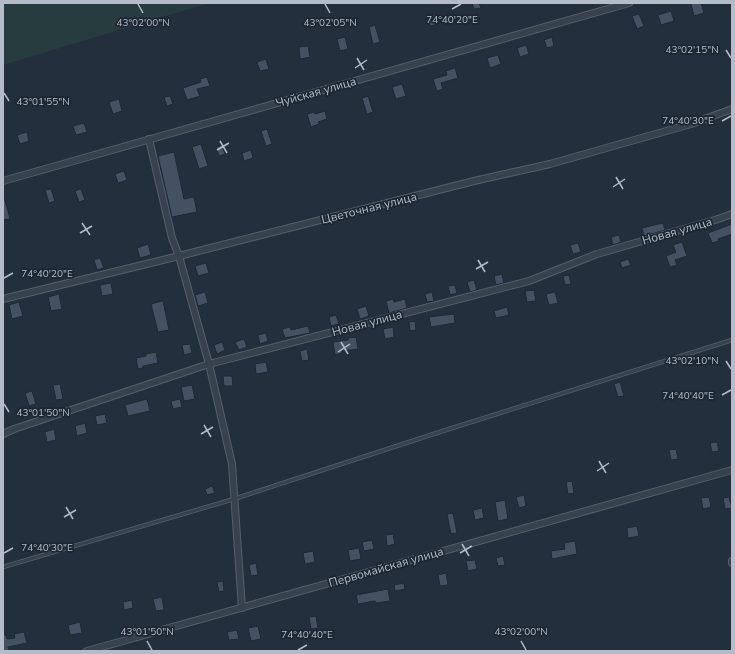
<svg xmlns="http://www.w3.org/2000/svg" width="735" height="654" viewBox="0 0 735 654" font-family="'Nunito Sans',sans-serif">
  <rect width="100%" height="100%" fill="#242f3e"/>
  <!-- green -->
  <path fill="#263c3f" d="M 3,3 L 209,3 L 3,65 Z"/>
  <!-- building -->
  <path fill="#455162" stroke="#1f2835" d="M 472,3 L 479,3 L 481,8 L 474,9 Z
    M 694,3 L 701,3 L 704,13 L 694,16 L 691,4 Z
    M 671,11 L 674,21 L 661,25 L 658,15 Z
    M 436,14 L 439,24 L 430,26 L 428,17 Z
    M 639,14 L 644,26 L 637,29 L 632,16 Z
    M 375,25 L 380,42 L 373,44 L 369,27 Z
    M 345,37 L 348,49 L 340,51 L 337,39 Z
    M 552,37 L 554,46 L 547,48 L 544,40 Z
    M 526,45 L 529,54 L 520,57 L 517,48 Z
    M 308,46 L 310,57 L 300,59 L 299,47 Z
    M 498,55 L 501,64 L 490,68 L 487,58 Z
    M 266,59 L 269,69 L 260,71 L 257,62 Z
    M 455,68 L 458,78 L 441,83 L 443,89 L 437,91 L 433,79 L 447,75 L 446,71 Z
    M 207,77 L 210,86 L 197,89 L 200,96 L 187,100 L 183,88 L 201,82 L 200,79 Z
    M 402,84 L 406,96 L 396,99 L 392,87 Z
    M 170,96 L 173,104 L 167,106 L 164,97 Z
    M 368,96 L 373,112 L 367,114 L 362,98 Z
    M 119,99 L 122,111 L 113,114 L 109,102 Z
    M 325,111 L 327,119 L 318,122 L 319,124 L 311,127 L 307,114 L 315,112 L 315,114 Z
    M 84,123 L 87,132 L 76,135 L 73,126 Z
    M 267,129 L 272,144 L 266,146 L 261,131 Z
    M 27,132 L 29,141 L 20,144 L 17,135 Z
    M 201,144 L 208,166 L 199,169 L 192,147 Z
    M 222,145 L 225,154 L 219,156 L 216,147 Z
    M 251,150 L 253,158 L 244,161 L 242,153 Z
    M 174,152 L 184,199 L 194,197 L 197,212 L 172,217 L 158,156 Z
    M 124,171 L 127,180 L 118,183 L 115,174 Z
    M 51,189 L 55,201 L 49,203 L 45,190 Z
    M 81,189 L 85,200 L 79,202 L 75,191 Z
    M 3,200 L 5,200 L 10,219 L 3,220 Z
    M 663,223 L 665,230 L 644,236 L 642,228 Z
    M 732,224 L 732,234 L 718,239 L 719,241 L 712,243 L 708,233 Z
    M 619,235 L 621,242 L 613,245 L 611,237 Z
    M 682,242 L 687,256 L 675,260 L 677,265 L 670,267 L 666,256 L 676,252 L 673,245 Z
    M 578,243 L 581,252 L 573,254 L 570,245 Z
    M 148,244 L 151,255 L 140,258 L 137,248 Z
    M 100,258 L 104,268 L 97,270 L 94,260 Z
    M 628,259 L 631,265 L 622,268 L 620,262 Z
    M 206,263 L 209,273 L 198,276 L 195,266 Z
    M 502,274 L 504,283 L 496,285 L 494,276 Z
    M 569,275 L 571,284 L 565,285 L 563,276 Z
    M 474,280 L 477,290 L 470,292 L 467,282 Z
    M 111,283 L 113,294 L 102,296 L 100,285 Z
    M 455,285 L 457,293 L 450,295 L 448,286 Z
    M 534,290 L 536,301 L 527,302 L 525,291 Z
    M 205,292 L 208,303 L 198,306 L 195,295 Z
    M 432,292 L 434,301 L 427,302 L 425,294 Z
    M 555,292 L 558,303 L 549,305 L 546,294 Z
    M 59,294 L 62,309 L 51,311 L 48,297 Z
    M 393,299 L 394,302 L 405,299 L 407,308 L 389,313 L 386,301 Z
    M 163,301 L 169,330 L 158,332 L 151,304 Z
    M 19,302 L 23,316 L 12,319 L 9,305 Z
    M 366,306 L 369,316 L 360,319 L 357,309 Z
    M 507,307 L 509,315 L 496,318 L 494,311 Z
    M 454,314 L 455,323 L 431,327 L 429,317 Z
    M 336,315 L 339,324 L 331,326 L 329,317 Z
    M 415,321 L 416,330 L 410,331 L 409,322 Z
    M 308,326 L 310,333 L 285,338 L 282,329 L 290,327 L 291,330 Z
    M 393,327 L 394,337 L 385,339 L 383,329 Z
    M 266,333 L 268,341 L 260,344 L 258,335 Z
    M 356,337 L 358,349 L 342,351 L 342,353 L 335,355 L 333,342 L 348,340 L 348,338 Z
    M 244,339 L 247,347 L 239,350 L 235,342 Z
    M 222,342 L 225,350 L 217,354 L 214,345 Z
    M 190,344 L 192,353 L 184,355 L 182,345 Z
    M 307,349 L 309,360 L 302,361 L 300,351 Z
    M 156,352 L 158,363 L 143,366 L 143,368 L 138,369 L 136,358 L 146,356 L 146,354 Z
    M 266,362 L 268,372 L 256,374 L 255,364 Z
    M 223,376 L 232,376 L 233,386 L 224,386 Z
    M 620,382 L 624,396 L 618,397 L 614,384 Z
    M 60,384 L 63,399 L 56,400 L 53,385 Z
    M 192,385 L 195,399 L 184,401 L 181,387 Z
    M 32,391 L 36,404 L 29,406 L 25,393 Z
    M 147,399 L 150,411 L 128,416 L 125,405 Z
    M 180,399 L 182,407 L 173,409 L 171,401 Z
    M 105,414 L 107,423 L 97,425 L 95,416 Z
    M 85,423 L 87,433 L 77,436 L 75,426 Z
    M 54,429 L 56,440 L 47,442 L 45,432 Z
    M 717,442 L 719,451 L 712,452 L 710,443 Z
    M 676,449 L 678,459 L 671,460 L 669,450 Z
    M 572,481 L 574,493 L 568,494 L 566,482 Z
    M 212,486 L 215,493 L 207,495 L 205,489 Z
    M 524,495 L 526,506 L 519,508 L 516,497 Z
    M 709,497 L 711,507 L 703,509 L 701,498 Z
    M 729,497 L 732,508 L 725,509 L 723,498 Z
    M 505,500 L 508,519 L 498,521 L 495,502 Z
    M 482,508 L 484,518 L 475,520 L 473,510 Z
    M 453,513 L 457,533 L 451,534 L 447,514 Z
    M 637,526 L 639,536 L 628,538 L 627,528 Z
    M 393,534 L 395,544 L 387,546 L 386,535 Z
    M 372,540 L 374,549 L 364,551 L 362,542 Z
    M 575,541 L 577,554 L 552,559 L 551,551 L 565,549 L 564,543 Z
    M 359,548 L 361,559 L 350,561 L 348,550 Z
    M 313,551 L 315,562 L 305,564 L 303,553 Z
    M 503,556 L 505,565 L 498,566 L 496,558 Z
    M 475,560 L 477,569 L 468,571 L 466,561 Z
    M 256,563 L 258,575 L 251,576 L 249,565 Z
    M 446,573 L 448,585 L 440,586 L 438,575 Z
    M 223,581 L 224,591 L 219,592 L 217,582 Z
    M 404,583 L 405,589 L 395,591 L 394,585 Z
    M 388,589 L 390,601 L 376,603 L 375,601 L 358,604 L 356,595 Z
    M 162,597 L 164,610 L 156,611 L 153,599 Z
    M 132,600 L 133,608 L 124,610 L 123,602 Z
    M 316,616 L 318,628 L 311,629 L 309,617 Z
    M 80,622 L 82,633 L 70,635 L 68,625 Z
    M 258,626 L 261,639 L 251,641 L 248,628 Z
    M 237,630 L 239,639 L 229,640 L 227,632 Z
    M 24,632 L 27,643 L 8,647 L 9,651 L 3,651 L 3,635 L 6,635 L 7,639 L 15,638 L 14,634 Z"/>
  <g fill="none" stroke-linecap="round" stroke-linejoin="round">
    <!-- lane casing -->
    <g stroke="#565f6c" stroke-width="4.5">
      <path id="lane" d="M 3,567 L 234,499 L 449,429 L 732,340"/>
    </g>
    <!-- street casing -->
    <g stroke="#565f6c" stroke-width="8">
      <path id="street" d="M 149,139 L 172,238 L 179,256 L 209,364 L 232,464 L 242,608
        M 3,181 L 629,3
        M 3,299 L 179,256 L 474,181 L 550,164 L 691,124 L 732,109
        M 3,434 L 14,429 L 209,364 L 529,281 L 597,254 L 715,220 L 732,214
        M 732,561 L 732,563
        M 87,651 L 732,470"/>
    </g>
    <!-- lane -->
    <use href="#lane" stroke="#38414e" stroke-width="3"/>
    <!-- street -->
    <use href="#street" stroke="#38414e" stroke-width="6"/>
  </g>
  <!-- ticks -->
  <path fill="none" stroke="#b4bcc9" stroke-width="1.5" d="M 138,4 L 143,13M 325,4 L 330,13M 452,9 L 461,4M 726,50 L 731,58M 357,58 L 364,70M 355,68 L 367,60M 4,93 L 9,101M 722,121 L 731,116M 220,141 L 227,153M 217,150 L 229,143M 616,177 L 623,189M 613,187 L 625,179M 82,223 L 90,235M 80,233 L 92,226M 478,260 L 485,272M 476,269 L 488,262M 4,278 L 13,273M 341,342 L 348,354M 338,352 L 350,344M 726,361 L 731,369M 722,395 L 731,390M 4,404 L 9,412M 204,425 L 211,437M 201,434 L 213,427M 599,461 L 606,473M 597,471 L 609,463M 66,507 L 73,519M 64,517 L 76,510M 462,544 L 469,556M 4,553 L 13,548M 460,553 L 472,546M 147,641 L 152,650M 521,641 L 526,650M 298,650 L 307,645"/>
  <g text-anchor="middle" dominant-baseline="central" stroke-width="3.5" stroke-linejoin="round" paint-order="stroke">
    <!-- street labels -->
    <g font-size="12" fill="#b4bcc9" stroke="#1d2633">
      <text transform="translate(316 92) rotate(-16)">Чуйская улица</text>
      <text transform="translate(369 208) rotate(-14)">Цветочная улица</text>
      <text transform="translate(677 231) rotate(-16)">Новая улица</text>
      <text transform="translate(367 323) rotate(-15)">Новая улица</text>
      <text transform="translate(386 567) rotate(-16)">Первомайская улица</text>
    </g>
  </g>
  <g font-size="10" text-anchor="middle" fill="#b4bcc9" stroke="#1d2633" stroke-width="3.5" stroke-linejoin="round" paint-order="stroke">
    <text x="452" y="23">74°40'20"E</text>
    <text x="143" y="26">43°02'00"N</text>
    <text x="330" y="26">43°02'05"N</text>
    <text x="692" y="53">43°02'15"N</text>
    <text x="43" y="105">43°01'55"N</text>
    <text x="688" y="124">74°40'30"E</text>
    <text x="47" y="277">74°40'20"E</text>
    <text x="692" y="364">43°02'10"N</text>
    <text x="688" y="399">74°40'40"E</text>
    <text x="43" y="416">43°01'50"N</text>
    <text x="47" y="551">74°40'30"E</text>
    <text x="147" y="635">43°01'50"N</text>
    <text x="521" y="635">43°02'00"N</text>
    <text x="307" y="638">74°40'40"E</text>
  </g>
  <!-- border -->
  <rect width="735" height="654" fill="none" stroke="#b4bcc9" stroke-width="8"/>
</svg>
